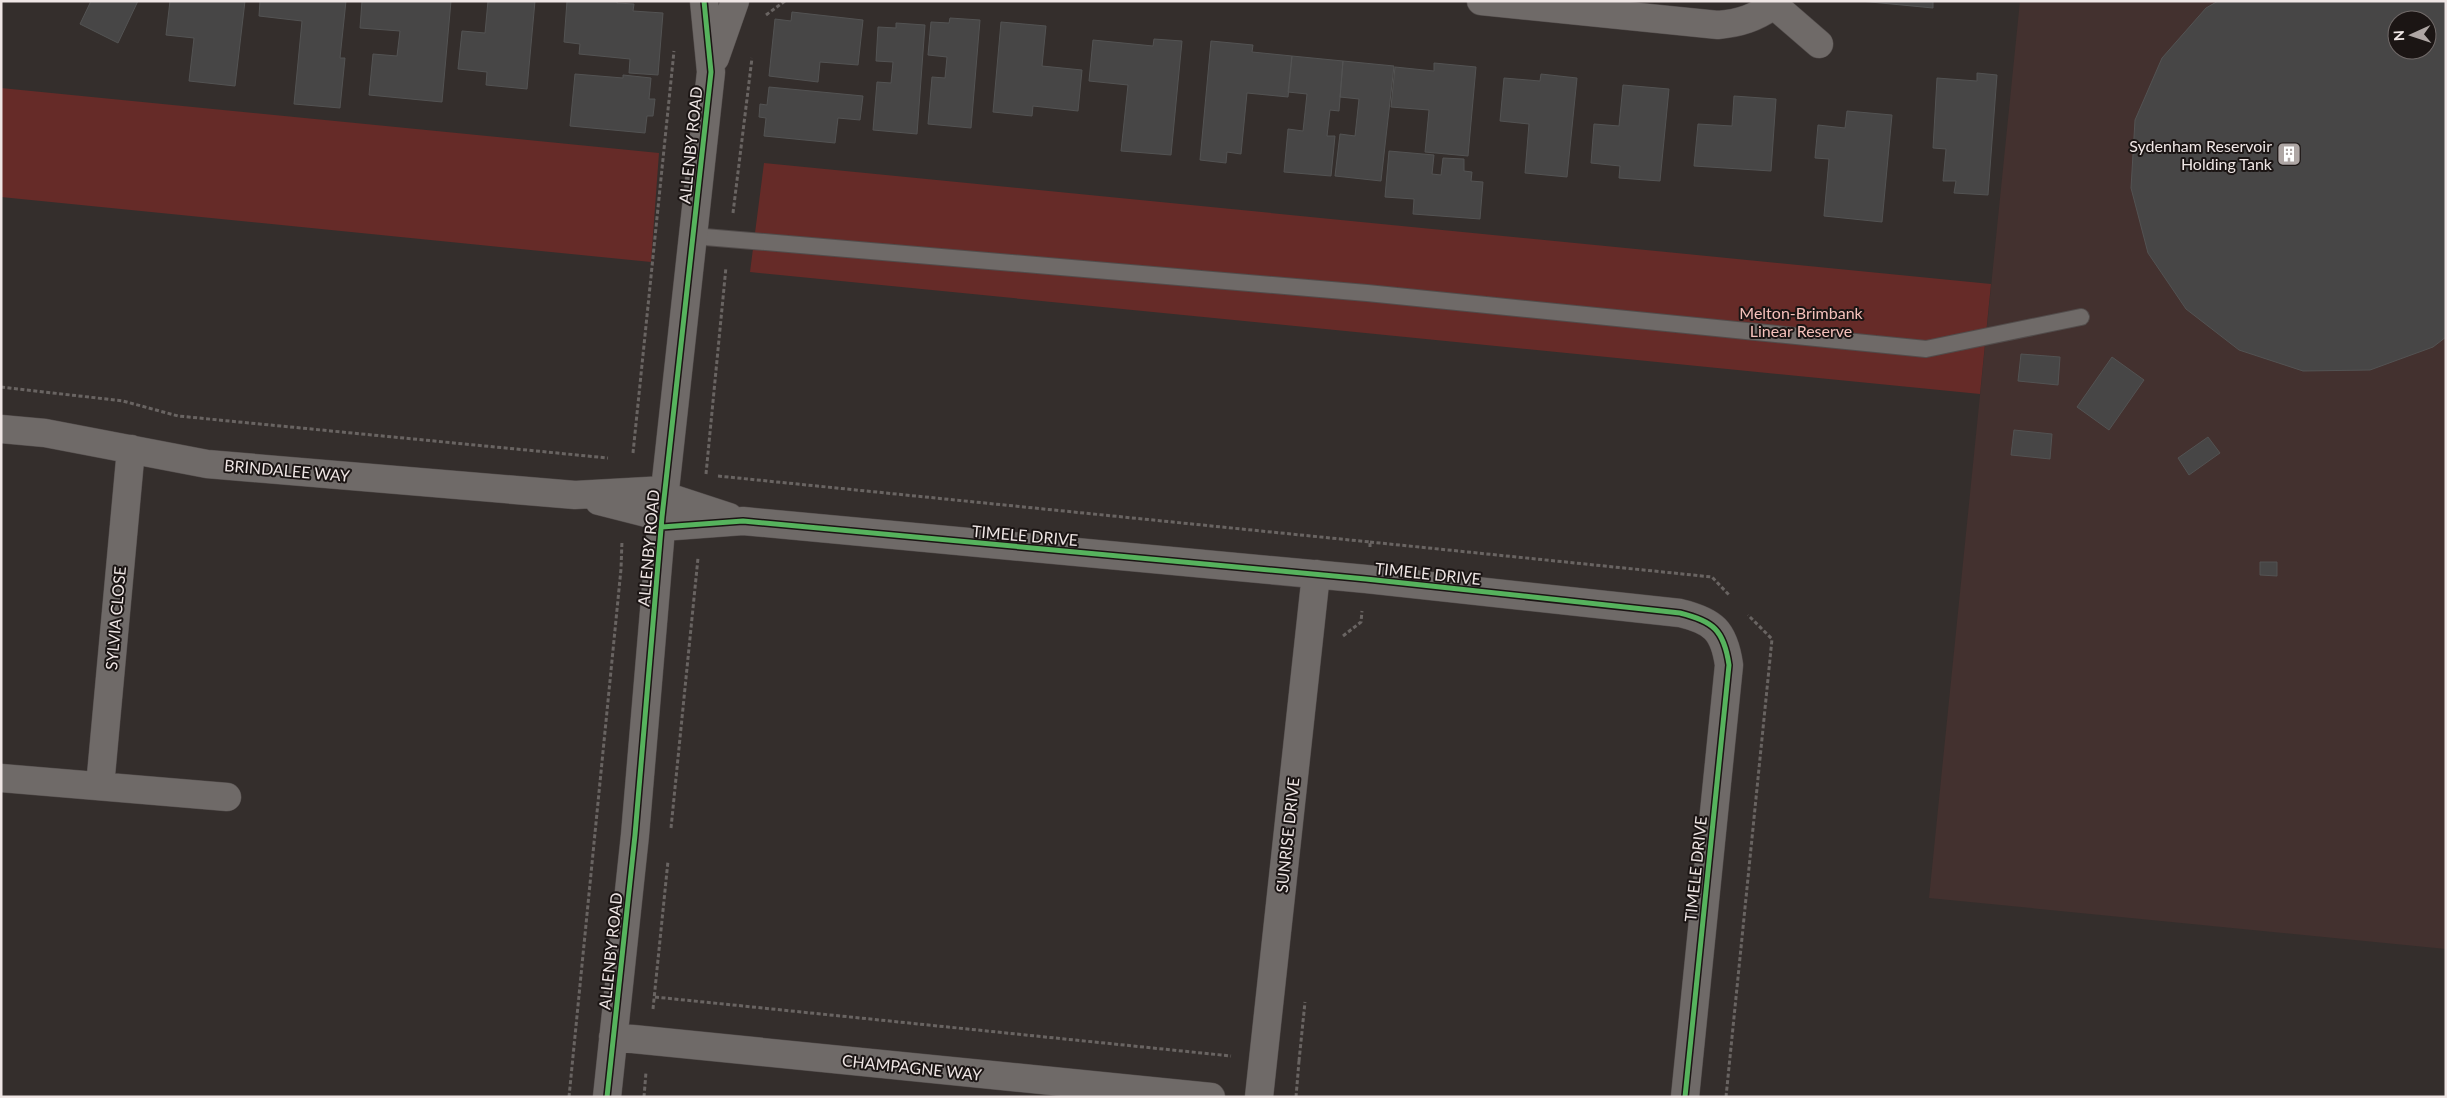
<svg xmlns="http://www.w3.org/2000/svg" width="2447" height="1098" viewBox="0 0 2447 1098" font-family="Lato,sans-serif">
  <rect width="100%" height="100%" fill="#342e2c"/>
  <!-- built -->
  <path fill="#43312f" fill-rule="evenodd" d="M 2020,1 L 2446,1 L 2446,949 L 1929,898 ZM 2397,20 L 2427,20 L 2427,50 L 2397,50 Z"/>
  <!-- green -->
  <path fill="#662b28" d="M 1,88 L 659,153 L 651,262 L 1,197 Z
    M 764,163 L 1991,284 L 1980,394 L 750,272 Z"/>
  <!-- building -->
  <path fill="#474646" stroke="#535353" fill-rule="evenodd" d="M 91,1 L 138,1 L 118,43 L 80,24 Z
    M 170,1 L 245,1 L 235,86 L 189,81 L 194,38 L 166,35 Z
    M 260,1 L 346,1 L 340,58 L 345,58 L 340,108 L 294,104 L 302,21 L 259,16 Z
    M 362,1 L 451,1 L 442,102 L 369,95 L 373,54 L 397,56 L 400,31 L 360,28 Z
    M 488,1 L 535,1 L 527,89 L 486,85 L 487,72 L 458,69 L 462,31 L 485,33 Z
    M 567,1 L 617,1 L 617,3 L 634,4 L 633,11 L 663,13 L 658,75 L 629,73 L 630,59 L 579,54 L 580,44 L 564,42 Z
    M 1860,1 L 1933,1 L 1933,8 Z
    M 2218,1 L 2446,1 L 2446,337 L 2433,347 L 2370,370 L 2303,371 L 2239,350 L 2186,309 L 2148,253 L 2131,188 L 2135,120 L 2162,58 L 2206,8 ZM 2397,20 L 2427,20 L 2427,50 L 2397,50 Z
    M 792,12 L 863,20 L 858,65 L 820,62 L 818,82 L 769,76 L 775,19 L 791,21 Z
    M 950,18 L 980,20 L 971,128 L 928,124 L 932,77 L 945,78 L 947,57 L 928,55 L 931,22 L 949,23 Z
    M 1001,22 L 1046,26 L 1042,66 L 1082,70 L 1078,111 L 1033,106 L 1032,116 L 993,112 Z
    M 896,23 L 925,25 L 917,134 L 873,130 L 877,82 L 891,83 L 893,62 L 876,61 L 878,27 L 896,28 Z
    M 1154,39 L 1182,41 L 1171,155 L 1121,151 L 1128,85 L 1089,81 L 1093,40 L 1153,46 Z
    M 1211,41 L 1253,45 L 1252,52 L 1292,56 L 1288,97 L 1247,93 L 1241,154 L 1227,152 L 1226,163 L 1200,160 Z
    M 1292,56 L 1343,61 L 1339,111 L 1330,110 L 1327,136 L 1335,136 L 1331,176 L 1284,172 L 1288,129 L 1303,131 L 1307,94 L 1288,92 Z
    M 1343,61 L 1394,66 L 1381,181 L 1335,176 L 1340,134 L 1355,136 L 1359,99 L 1340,97 Z
    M 1434,63 L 1476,67 L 1468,156 L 1425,152 L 1429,110 L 1391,107 L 1395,67 L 1434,71 Z
    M 1977,73 L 1997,75 L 1988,195 L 1954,193 L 1956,181 L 1943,181 L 1946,149 L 1933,148 L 1937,78 L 1977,81 Z
    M 575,74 L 623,78 L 623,75 L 651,78 L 649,99 L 655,99 L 653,116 L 647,116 L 645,133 L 570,126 Z
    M 1541,74 L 1577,78 L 1567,177 L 1525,173 L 1529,124 L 1500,121 L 1504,78 L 1540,81 Z
    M 1623,85 L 1669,89 L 1660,181 L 1619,178 L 1620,166 L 1591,163 L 1594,124 L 1619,126 Z
    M 769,87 L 863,96 L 860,120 L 838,118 L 835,143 L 764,136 L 766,118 L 759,117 L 760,104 L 767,105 Z
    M 1734,96 L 1776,99 L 1771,171 L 1694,166 L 1698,124 L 1732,126 Z
    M 1847,111 L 1892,115 L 1882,222 L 1824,216 L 1829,159 L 1815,158 L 1818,125 L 1845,128 Z
    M 1389,151 L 1434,155 L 1432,174 L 1441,175 L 1443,158 L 1464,159 L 1464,171 L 1472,172 L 1471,181 L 1483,182 L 1480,219 L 1413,214 L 1414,199 L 1385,197 Z
    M 2021,354 L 2060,357 L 2058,385 L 2018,381 Z
    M 2112,357 L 2144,380 L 2109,430 L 2077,407 Z
    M 2014,430 L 2052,434 L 2050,459 L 2011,455 Z
    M 2208,437 L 2220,453 L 2189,475 L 2178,458 Z
    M 2260,562 L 2277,562 L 2277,576 L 2260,575 Z"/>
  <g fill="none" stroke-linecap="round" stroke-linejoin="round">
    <!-- service casing -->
    <g stroke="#524c4b" stroke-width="18">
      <path id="service" d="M 693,236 L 1367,293 L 1926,349 L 2081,317"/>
    </g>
    <!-- minor casing -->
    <g stroke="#524c4b" stroke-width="29">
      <path id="minor" d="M 1481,1 L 1718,25 C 1740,23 1755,18 1774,5 L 1819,44
        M 715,58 L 735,1
        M 1,429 L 45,433 L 207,464 L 575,495 L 665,490
        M 665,496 L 729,517
        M 599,501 L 662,517
        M 662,527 L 743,521 L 1366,579 L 1680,613 C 1713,621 1724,630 1729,665 L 1685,1097
        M 1,778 L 227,797
        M 100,786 L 131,449
        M 613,1037 L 1211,1097
        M 607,1097 L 635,835 L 662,517 L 711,72 L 704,1
        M 1259,1097 L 1316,574"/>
    </g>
    <!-- path -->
    <path stroke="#696462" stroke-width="3" stroke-dasharray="4 2.5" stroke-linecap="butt" d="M 766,15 L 785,1
      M 733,213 L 752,58
      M 1,387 L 123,401 L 178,416 L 608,458
      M 633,453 L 674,51
      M 706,474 L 726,267
      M 718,476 L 1370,542 L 1370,547
      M 1370,542 L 1712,577 L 1730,596
      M 1343,636 L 1361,622 L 1362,611
      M 671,828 L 698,558
      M 655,997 L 1231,1056
      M 653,1009 L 668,861
      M 1299,1061 L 1305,1002
      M 569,1097 L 621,569 L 622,541
      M 644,1097 L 646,1072
      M 1296,1097 L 1299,1061
      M 1726,1097 L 1772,639 L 1748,615"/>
    <!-- service -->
    <use href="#service" stroke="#6f6a68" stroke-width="16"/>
    <!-- minor -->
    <use href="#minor" stroke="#6f6a68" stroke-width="28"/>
    <!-- cycleway casing -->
    <g stroke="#1b1514" stroke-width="8">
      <path id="cycleway" d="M 662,527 L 743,521 L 1366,579 L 1680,613 C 1713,621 1724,630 1729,665 L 1685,1097
        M 607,1097 L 635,835 L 662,517 L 711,72 L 704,1"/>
    </g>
    <!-- cycleway -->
    <use href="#cycleway" stroke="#56b35d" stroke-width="5"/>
  </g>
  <!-- icons -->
  <defs>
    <g id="building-square" transform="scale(1.25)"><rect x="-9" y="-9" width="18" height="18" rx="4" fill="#aea6a4" stroke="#1b1514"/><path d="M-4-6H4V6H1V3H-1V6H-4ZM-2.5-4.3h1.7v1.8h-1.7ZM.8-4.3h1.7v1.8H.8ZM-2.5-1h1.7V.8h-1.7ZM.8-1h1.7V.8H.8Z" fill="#fff"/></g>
  </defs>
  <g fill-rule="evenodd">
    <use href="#building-square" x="2289" y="154"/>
  </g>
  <g text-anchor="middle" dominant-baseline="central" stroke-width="4" stroke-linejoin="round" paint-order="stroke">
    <!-- street labels -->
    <g font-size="16" fill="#efe6e5" stroke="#1b1514">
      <text transform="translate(690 145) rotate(-84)">ALLENBY ROAD</text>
      <text transform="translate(287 470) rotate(5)">BRINDALEE WAY</text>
      <text transform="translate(1025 535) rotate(5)">TIMELE DRIVE</text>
      <text transform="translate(648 548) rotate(-85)">ALLENBY ROAD</text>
      <text transform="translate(1428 573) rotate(6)">TIMELE DRIVE</text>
      <text transform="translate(115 618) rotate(-85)">SYLVIA CLOSE</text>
      <text transform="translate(1287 835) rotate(-84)">SUNRISE DRIVE</text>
      <text transform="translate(1695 869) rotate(-84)">TIMELE DRIVE</text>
      <text transform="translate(610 951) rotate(-84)">ALLENBY ROAD</text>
      <text transform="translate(912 1067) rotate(6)">CHAMPAGNE WAY</text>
    </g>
    <!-- poi labels -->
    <g font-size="16" fill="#efe6e5" stroke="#1b1514" text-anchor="end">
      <text x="2272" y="145">Sydenham Reservoir<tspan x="2272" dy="18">Holding Tank</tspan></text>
    </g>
    <!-- park labels -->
    <g font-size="16" fill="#f5c1bb" stroke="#1b1514">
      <text x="1801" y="312">Melton-Brimbank<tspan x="1801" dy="18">Linear Reserve</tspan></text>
    </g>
  </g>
  <!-- border -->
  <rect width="2447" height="1098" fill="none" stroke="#efe6e5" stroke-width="5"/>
  <!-- north arrow -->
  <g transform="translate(2412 35) rotate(267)"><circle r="24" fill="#1b1514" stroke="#706968"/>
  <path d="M0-4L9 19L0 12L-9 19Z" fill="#aea6a4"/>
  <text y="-8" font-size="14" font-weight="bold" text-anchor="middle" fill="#efe6e5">N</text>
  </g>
</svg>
